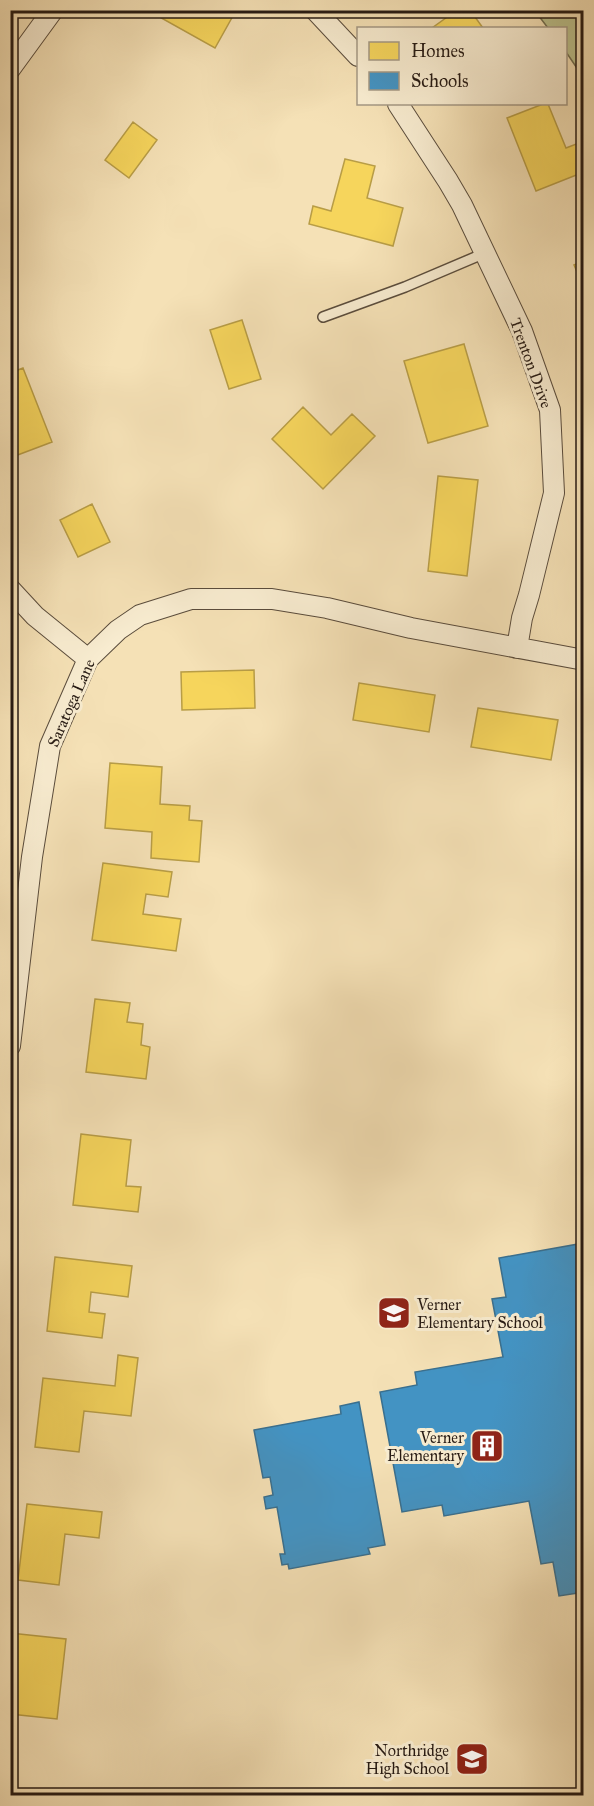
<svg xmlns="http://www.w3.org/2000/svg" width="594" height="1806" viewBox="0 0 594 1806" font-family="'IM FELL Great Primer',serif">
  <rect width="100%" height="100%" fill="#f5e1b6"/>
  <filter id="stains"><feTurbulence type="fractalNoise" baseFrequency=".00333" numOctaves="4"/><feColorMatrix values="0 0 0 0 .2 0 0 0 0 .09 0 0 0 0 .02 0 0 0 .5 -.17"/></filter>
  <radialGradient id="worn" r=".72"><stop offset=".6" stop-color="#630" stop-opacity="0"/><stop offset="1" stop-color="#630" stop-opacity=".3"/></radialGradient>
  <!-- green -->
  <path fill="#bcc28d" stroke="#716e50" stroke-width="1.5" d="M 535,11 L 583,11 L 583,77 L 566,52 L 566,28 L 548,28 Z"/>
  <!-- homes -->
  <path fill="#f6d55c" stroke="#b89d46" stroke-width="1.5" d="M 147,10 L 227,10 L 234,14 L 215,48 Z
    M 457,10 L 470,10 L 483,28 L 432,28 Z
    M 543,104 L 548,104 L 566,148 L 584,141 L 584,172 L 536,191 L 507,118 Z
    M 133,122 L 157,140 L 129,178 L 105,160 Z
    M 345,159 L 375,166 L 367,198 L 403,208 L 393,246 L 309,224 L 313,206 L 331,211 Z
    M 584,261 L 584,288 L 574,265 Z
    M 242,320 L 261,379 L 229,389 L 210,330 Z
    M 464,344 L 488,426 L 428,443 L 404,361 Z
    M 23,368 L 52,442 L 15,456 L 10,444 L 10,373 Z
    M 303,407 L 331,435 L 352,414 L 375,436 L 323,489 L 272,439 Z
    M 438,476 L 478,480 L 467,576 L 428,571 Z
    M 92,504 L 110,542 L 78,557 L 60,520 Z
    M 254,670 L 255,708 L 182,710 L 181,672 Z
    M 359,683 L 435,695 L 429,732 L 353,720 Z
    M 478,708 L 558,720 L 551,760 L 471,747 Z
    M 110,763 L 162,767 L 160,804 L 190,806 L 189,820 L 202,821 L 199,862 L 151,858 L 152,832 L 105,828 Z
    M 103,863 L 172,872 L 168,897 L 146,894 L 143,914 L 181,919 L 176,951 L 92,940 Z
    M 95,999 L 130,1003 L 127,1022 L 143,1024 L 141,1045 L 150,1047 L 146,1079 L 86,1072 Z
    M 81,1134 L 131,1140 L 126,1186 L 141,1187 L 138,1212 L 73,1205 Z
    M 55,1257 L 132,1266 L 128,1297 L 91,1292 L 89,1312 L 105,1314 L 102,1338 L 47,1331 Z
    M 118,1355 L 138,1358 L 131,1416 L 84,1411 L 79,1452 L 35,1447 L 43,1378 L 115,1386 Z
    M 27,1504 L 102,1512 L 99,1538 L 65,1534 L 59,1585 L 18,1580 Z
    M 10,1633 L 66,1639 L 57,1719 L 10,1714 L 10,1689 L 14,1662 L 10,1661 Z"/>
  <!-- schools -->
  <path fill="#4393c3" stroke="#3a6f8e" stroke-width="1.5" d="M 584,1243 L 584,1592 L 559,1596 L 553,1562 L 541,1564 L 529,1501 L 444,1516 L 442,1505 L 402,1512 L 380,1392 L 417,1385 L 415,1372 L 503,1357 L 492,1299 L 506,1297 L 499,1258 Z
    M 359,1402 L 385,1545 L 368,1548 L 370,1554 L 289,1569 L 288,1564 L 282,1565 L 280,1554 L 285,1554 L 277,1507 L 266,1509 L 264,1497 L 273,1495 L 270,1477 L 263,1478 L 254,1430 L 341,1414 L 340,1406 Z"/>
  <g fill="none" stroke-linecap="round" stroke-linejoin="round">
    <!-- service casing -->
    <g stroke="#5a4c3c" stroke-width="12">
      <path id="service" d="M 323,317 L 405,287 L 485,253"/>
    </g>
    <!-- minor casing -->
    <g stroke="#5a4c3c" stroke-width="22">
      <path id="minor" d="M 315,10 L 358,56
        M 10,69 L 53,10
        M 398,104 L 448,181 L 462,205 L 522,331 L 550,410 L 554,493 L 529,595 L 522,618 L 517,648
        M 10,589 L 35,616 L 88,659
        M 10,1046 L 32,857 L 50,746 L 88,659 L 118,630 L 140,615 L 191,599 L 272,599 L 327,608 L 411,628 L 584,660"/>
    </g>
    <!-- service -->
    <use href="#service" stroke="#f8ecd0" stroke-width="9"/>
    <!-- minor -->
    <use href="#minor" stroke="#f8ecd0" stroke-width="20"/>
  </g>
  <!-- icons -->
  <defs>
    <g id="school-square" transform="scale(1.725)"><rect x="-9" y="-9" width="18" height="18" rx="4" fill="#8f2418" stroke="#f8ecd0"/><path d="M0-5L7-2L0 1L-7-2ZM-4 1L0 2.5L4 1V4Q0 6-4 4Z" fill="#fff"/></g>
    <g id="building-square" transform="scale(1.725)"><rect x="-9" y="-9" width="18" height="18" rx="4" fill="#8f2418" stroke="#f8ecd0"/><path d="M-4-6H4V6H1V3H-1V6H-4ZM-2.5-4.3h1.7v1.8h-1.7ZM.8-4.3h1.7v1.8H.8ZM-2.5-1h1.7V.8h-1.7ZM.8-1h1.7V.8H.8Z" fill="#fff"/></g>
  </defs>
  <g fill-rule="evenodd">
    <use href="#school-square" x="394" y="1313"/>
    <use href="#building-square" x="487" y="1446"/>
    <use href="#school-square" x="472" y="1759"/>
  </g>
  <g text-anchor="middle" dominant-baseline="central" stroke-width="6" stroke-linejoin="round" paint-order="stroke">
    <!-- street labels -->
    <g font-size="16" fill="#261a13" stroke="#f8ecd0">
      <text transform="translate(531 363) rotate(70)">Trenton Drive</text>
      <text transform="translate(71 703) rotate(-66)">Saratoga Lane</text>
    </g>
    <!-- poi labels -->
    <g font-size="16" fill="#261a13" stroke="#f8ecd0" text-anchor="end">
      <text x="417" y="1304" text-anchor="start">Verner<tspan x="417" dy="18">Elementary School</tspan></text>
      <text x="464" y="1437">Verner<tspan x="464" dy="18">Elementary</tspan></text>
      <text x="449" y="1750">Northridge<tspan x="449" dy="18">High School</tspan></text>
    </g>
  </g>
  <!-- margin -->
  <rect width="594" height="1806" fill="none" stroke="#f5e1b6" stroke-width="36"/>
  <rect x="12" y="12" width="570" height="1782" fill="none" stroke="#261a13" stroke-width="3"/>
  <rect x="18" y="18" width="558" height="1770" fill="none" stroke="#261a13" stroke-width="1.5"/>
  <!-- legend -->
  <rect x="357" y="27" width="210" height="78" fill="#f8ecd0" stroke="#a49884" stroke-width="1.5"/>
  <rect x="369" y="42" width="30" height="18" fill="#f6d55c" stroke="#a49884" stroke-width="1.5"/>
  <text x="411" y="57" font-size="18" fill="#261a13">Homes</text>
  <rect x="369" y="72" width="30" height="18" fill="#4393c3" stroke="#a49884" stroke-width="1.5"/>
  <text x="411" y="87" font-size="18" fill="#261a13">Schools</text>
  <rect width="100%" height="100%" filter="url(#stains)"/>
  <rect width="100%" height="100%" fill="url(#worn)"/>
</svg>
